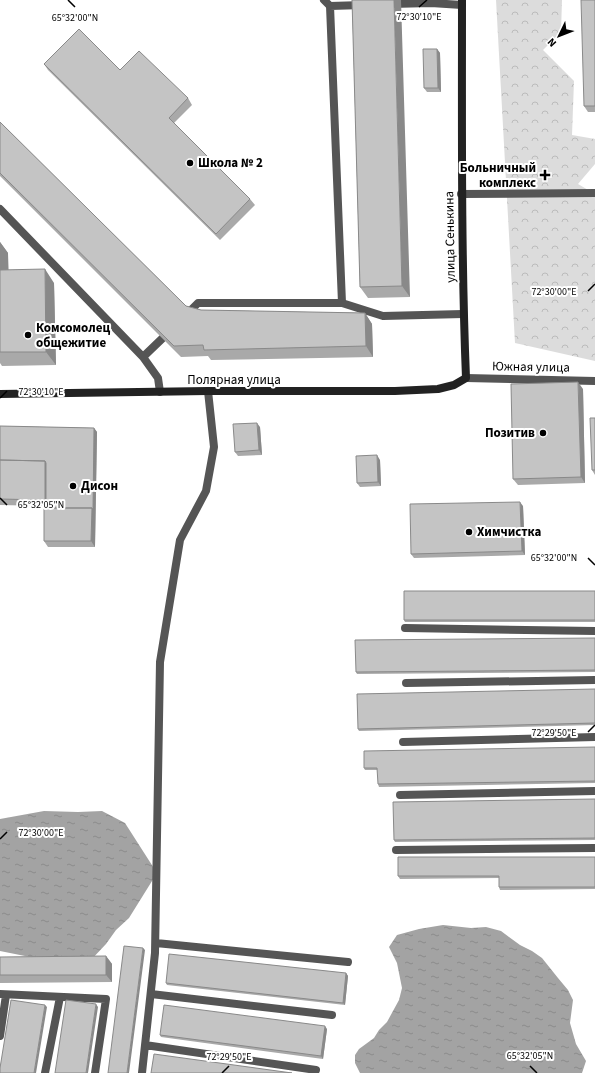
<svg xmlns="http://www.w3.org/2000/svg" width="595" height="1073" viewBox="0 0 595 1073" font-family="'Source Sans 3',sans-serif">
  <defs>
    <pattern id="park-crowns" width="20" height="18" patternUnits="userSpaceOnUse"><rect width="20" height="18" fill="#dcdcdc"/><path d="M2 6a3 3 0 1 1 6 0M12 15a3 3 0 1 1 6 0" fill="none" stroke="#bbb"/></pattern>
    <pattern id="water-ripples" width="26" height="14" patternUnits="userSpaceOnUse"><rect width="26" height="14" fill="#a3a3a3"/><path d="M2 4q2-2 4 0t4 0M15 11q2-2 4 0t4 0" fill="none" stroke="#8b8b8b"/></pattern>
  </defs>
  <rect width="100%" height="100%" fill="#fff"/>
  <!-- park -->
  <path fill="url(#park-crowns)" d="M 496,0 L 562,0 L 561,32 L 543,50 L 574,81 L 572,135 L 595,139 L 595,164 L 578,184 L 595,194 L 595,361 L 515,343 Z"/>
  <!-- water -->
  <path fill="url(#water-ripples)" d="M 44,811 L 78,812 L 102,811 L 125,823 L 157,873 L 129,918 L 116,930 L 106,944 L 90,961 L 35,958 L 0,951 L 0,819 Z
    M 443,925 L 471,928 L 486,927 L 501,931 L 520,945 L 532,951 L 542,958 L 558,978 L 568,990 L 573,1000 L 570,1023 L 576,1044 L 586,1061 L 582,1073 L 360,1073 L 355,1063 L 355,1055 L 359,1049 L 374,1038 L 379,1030 L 387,1022 L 399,1000 L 402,988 L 397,963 L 389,947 L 397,935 L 419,929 Z"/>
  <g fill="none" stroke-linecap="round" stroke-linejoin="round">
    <!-- lane -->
    <path stroke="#555" stroke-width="8" d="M 391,4 L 431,3 L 462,5
      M 330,6 L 363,5
      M 461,194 L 595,193
      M 0,209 L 143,357 L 169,332
      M 342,303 L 383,316 L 463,314
      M 186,315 L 198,303 L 342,303 L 330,6 L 324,0
      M 143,357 L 158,378 L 160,392
      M 405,628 L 595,631
      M 406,683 L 595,680
      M 403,742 L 595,737
      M 400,795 L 595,791
      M 396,850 L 595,848
      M 156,943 L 348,962
      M 0,994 L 106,999 L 95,1073
      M 151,994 L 332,1015
      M 0,1036 L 6,995
      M 145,1045 L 316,1070
      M 45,1073 L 60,997
      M 142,1073 L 155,953 L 160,662 L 180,540 L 206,491 L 214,447 L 208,391"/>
    <!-- street -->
    <path stroke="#555" stroke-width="8" d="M 466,378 L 595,381"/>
    <!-- secondary -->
    <path stroke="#222" stroke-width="8" d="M 0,394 L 208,391 L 395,391 L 438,389 L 454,385 L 466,378 C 461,252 462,126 462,0"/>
  </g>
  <!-- wall -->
  <path fill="#a9a9a9" d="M 352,0 L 410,297 L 368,298 L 360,287 Z
    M 595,0 L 595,112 L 588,112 L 584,106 Z
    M 437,49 L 440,53 L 441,92 L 427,92 L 424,88 Z
    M 44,64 L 120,70 L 188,98 L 192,105 L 174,123 L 250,199 L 255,205 L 220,240 L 48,70 Z
    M 0,122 L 186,306 L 201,310 L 365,313 L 372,324 L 373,357 L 211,360 L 208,356 L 181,357 L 0,176 Z
    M 0,242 L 8,253 L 8,270 L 54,283 L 56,365 L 2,366 L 0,363 Z
    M 583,389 L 585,483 L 518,485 L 513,479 Z
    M 595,418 L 595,475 L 592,470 Z
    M 0,426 L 94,428 L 97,432 L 95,547 L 48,547 L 44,541 L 46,506 L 0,505 Z
    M 260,427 L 262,455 L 238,456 L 235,452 Z
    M 380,460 L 381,486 L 360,487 L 357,483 Z
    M 523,506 L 525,555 L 414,558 L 411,554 Z
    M 595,591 L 595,622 L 405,622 L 404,620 Z
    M 595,638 L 595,672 L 357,674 L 356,672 Z
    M 595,689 L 595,725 L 359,731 L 358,729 Z
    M 595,747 L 595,783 L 379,787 L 378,784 L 378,770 L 365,770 L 364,768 Z
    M 595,799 L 595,840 L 395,842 L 394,840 Z
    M 595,857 L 595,889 L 500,890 L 499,887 L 499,878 L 400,879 L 398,876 Z
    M 106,956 L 112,964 L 112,982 L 0,983 L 0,957 Z
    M 346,973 L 348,976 L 345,1005 L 167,985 L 166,983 Z
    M 327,1029 L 323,1059 L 161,1037 L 160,1035 Z"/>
  <!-- shaded-wall -->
  <path fill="#898989" d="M 394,0 L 401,0 L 410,297 L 402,286 Z
    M 437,49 L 440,53 L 441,92 L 438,88 Z
    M 0,242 L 8,253 L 9,283 L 0,271 Z
    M 45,269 L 54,283 L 56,365 L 46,352 Z
    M 365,313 L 372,324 L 373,357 L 366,346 Z
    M 578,382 L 583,389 L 585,483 L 581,477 Z
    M 257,423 L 260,427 L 262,455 L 259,450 Z
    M 94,428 L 97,432 L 95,547 L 91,541 Z
    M 377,455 L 380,460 L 381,486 L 378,482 Z
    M 45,461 L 49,467 L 49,506 L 45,500 Z
    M 520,502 L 523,506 L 525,555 L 522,551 Z
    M 143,948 L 145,950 L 129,1073 L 127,1073 Z
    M 106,956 L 112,964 L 112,982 L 106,975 Z
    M 346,973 L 348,976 L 345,1005 L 343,1003 Z
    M 96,1004 L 98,1007 L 88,1073 L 86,1073 Z
    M 45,1005 L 47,1007 L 36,1073 L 34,1073 Z
    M 325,1026 L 327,1029 L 323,1059 L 321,1056 Z"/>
  <!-- building -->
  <path fill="#c4c4c4" stroke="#898989" d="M 352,0 L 394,0 L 402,286 L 360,287 Z
    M 581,0 L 595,0 L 595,106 L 584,106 Z
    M 79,29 L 120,70 L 139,51 L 188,98 L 169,118 L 250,199 L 216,234 L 44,64 Z
    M 423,49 L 437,49 L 438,88 L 424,88 Z
    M 0,122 L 186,306 L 201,310 L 365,313 L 366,346 L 204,350 L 203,345 L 174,346 L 0,173 Z
    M 45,269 L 46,352 L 0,352 L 0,270 Z
    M 578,382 L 581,477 L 513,479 L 511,384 Z
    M 590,418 L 595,418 L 595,470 L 592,470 Z
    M 257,423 L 259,450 L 235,452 L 233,424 Z
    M 0,426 L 94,428 L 93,510 L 92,508 L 46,508 L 46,463 L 45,461 L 0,460 Z
    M 377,455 L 378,482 L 357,483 L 356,456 Z
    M 0,460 L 45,461 L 45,500 L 0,499 Z
    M 520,502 L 522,551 L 411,554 L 410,504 Z
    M 44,508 L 92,508 L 91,541 L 44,541 Z
    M 404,591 L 595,591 L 595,620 L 404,620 Z
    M 595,638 L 595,670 L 356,672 L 355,640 Z
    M 595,689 L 595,723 L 358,729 L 357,694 Z
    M 595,747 L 595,781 L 378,784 L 377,768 L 364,768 L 364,751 Z
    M 595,799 L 595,838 L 394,840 L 393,802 Z
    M 398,857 L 595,857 L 595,887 L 499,887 L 499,876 L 398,876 Z
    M 124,946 L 143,948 L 127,1073 L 108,1073 Z
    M 169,954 L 346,973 L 343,1003 L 166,983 Z
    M 106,956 L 106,975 L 0,975 L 0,957 Z
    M 11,1000 L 45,1005 L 34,1073 L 0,1073 L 0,1068 Z
    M 66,1000 L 96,1004 L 86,1073 L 55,1073 Z
    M 164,1005 L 325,1026 L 321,1056 L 160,1035 Z
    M 154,1054 L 292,1073 L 151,1073 Z"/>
  <!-- ticks -->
  <path fill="none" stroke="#000" stroke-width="1.5" d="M 68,0 L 75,7M 419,7 L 427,0M 588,291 L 595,284M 0,398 L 7,391M 0,498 L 7,505M 588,558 L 595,565M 588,732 L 595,725M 0,839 L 7,832M 530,1066 L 537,1073M 222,1073 L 229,1066"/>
  <!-- markers -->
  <g fill="#000" stroke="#fff" stroke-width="1.5">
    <circle cx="190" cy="163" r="4"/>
    <path d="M543 169h4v4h4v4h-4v4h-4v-4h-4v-4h4z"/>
    <circle cx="28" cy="335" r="4"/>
    <circle cx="543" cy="433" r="4"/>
    <circle cx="73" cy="486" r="4"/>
    <circle cx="469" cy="532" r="4"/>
  </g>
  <g text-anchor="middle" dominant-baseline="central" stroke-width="4" stroke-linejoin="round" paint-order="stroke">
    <!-- poi labels -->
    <g font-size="13" font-weight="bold" fill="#000" stroke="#fff" text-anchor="start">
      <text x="198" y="163">Школа № 2</text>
      <text x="536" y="168" text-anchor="end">Больничный<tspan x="536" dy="15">комплекс</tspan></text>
      <text x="36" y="328">Комсомолец<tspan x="36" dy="15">общежитие</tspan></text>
      <text x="535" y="433" text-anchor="end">Позитив</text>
      <text x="81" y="486">Дисон</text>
      <text x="477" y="532">Химчистка</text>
    </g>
    <!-- street labels -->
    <g font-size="13" fill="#000" stroke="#fff">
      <text transform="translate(450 237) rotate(-91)">улица Сенькина</text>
      <text transform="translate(531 367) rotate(1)">Южная улица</text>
      <text x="234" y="380">Полярная улица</text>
    </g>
  </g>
  <g font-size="10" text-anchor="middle" fill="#000" stroke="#fff" stroke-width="4" stroke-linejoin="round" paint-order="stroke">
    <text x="419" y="20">72°30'10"E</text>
    <text x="75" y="21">65°32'00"N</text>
    <text x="554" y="295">72°30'00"E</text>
    <text x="41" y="395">72°30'10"E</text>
    <text x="41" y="508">65°32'05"N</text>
    <text x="554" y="561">65°32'00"N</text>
    <text x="554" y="736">72°29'50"E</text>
    <text x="41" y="836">72°30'00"E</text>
    <text x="530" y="1059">65°32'05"N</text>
    <text x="229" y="1060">72°29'50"E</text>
  </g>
  <!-- north arrow -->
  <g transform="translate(559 36) rotate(227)" stroke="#ffffff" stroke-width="3" paint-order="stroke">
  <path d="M0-3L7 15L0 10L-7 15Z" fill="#000000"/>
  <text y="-6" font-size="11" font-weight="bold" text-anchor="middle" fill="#000000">N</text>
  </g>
</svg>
